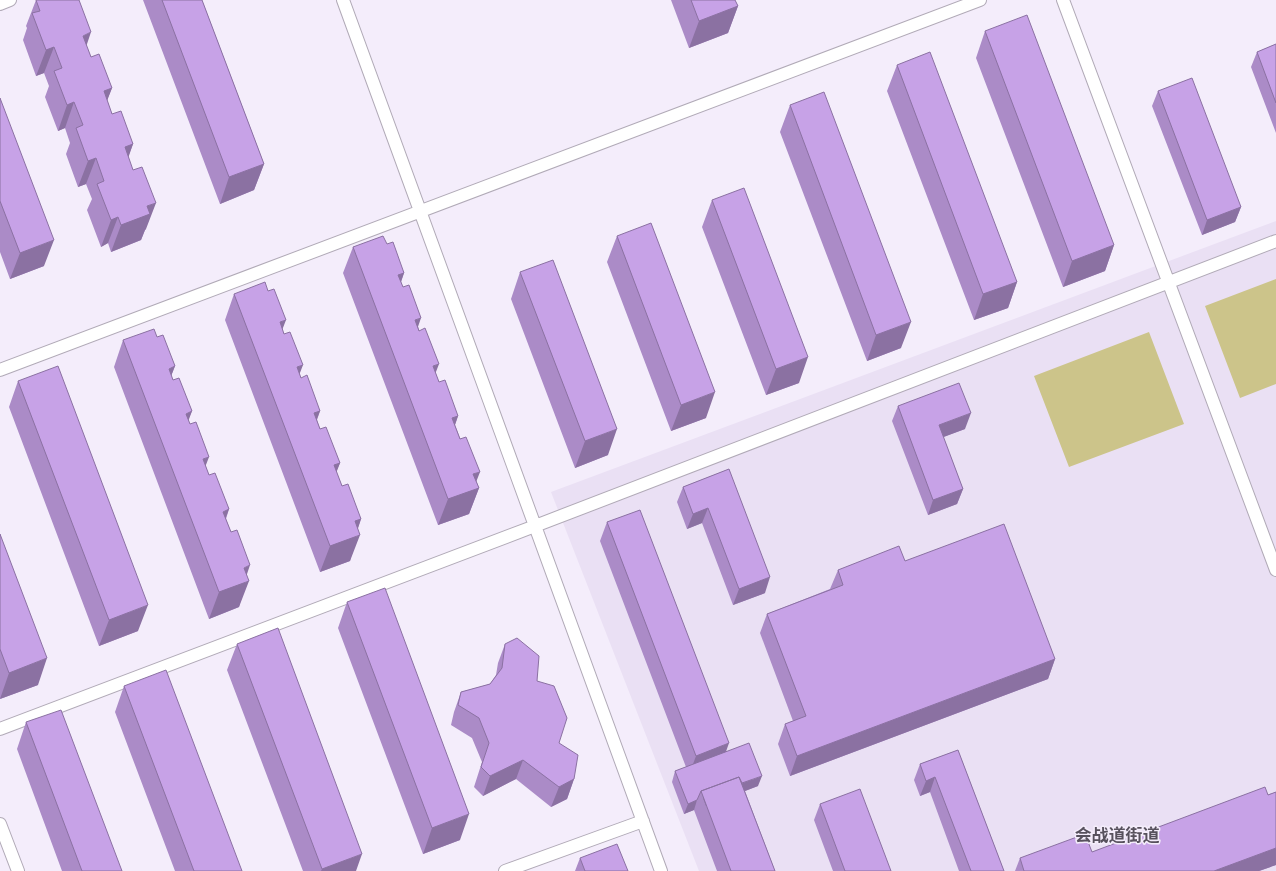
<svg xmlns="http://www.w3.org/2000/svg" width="1276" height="871" viewBox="0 0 1276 871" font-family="'Noto Sans','Noto Sans SC',sans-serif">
  <rect width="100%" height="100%" fill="#f4edfb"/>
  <!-- built -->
  <path fill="#eae0f4" d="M 1276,221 L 1276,871 L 699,871 L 551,492 Z"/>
  <!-- green -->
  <path fill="#ccc48a" d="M 1276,279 L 1276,384 L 1240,398 L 1205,306 Z
    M 1149,332 L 1184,424 L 1069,467 L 1034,376 Z"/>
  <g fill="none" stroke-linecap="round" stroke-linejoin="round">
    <!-- lane casing -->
    <g stroke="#b1aab7" stroke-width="14">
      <path id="lane" d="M 343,0 L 661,871
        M 1063,0 L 1276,570
        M 0,4 L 10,0
        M 0,370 L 980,0
        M 0,729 L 535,526 L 1276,241
        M 0,824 L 18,871
        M 505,871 L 643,821"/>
    </g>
    <!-- lane -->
    <use href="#lane" stroke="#fff" stroke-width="12"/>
  </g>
  <!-- wall -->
  <path fill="#ab8bc7" d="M 36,0 L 86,46 L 91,57 L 112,88 L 107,100 L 112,114 L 133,144 L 128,157 L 146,229 L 145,230 L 141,240 L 111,252 L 108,243 L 101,247 L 87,210 L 92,199 L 86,184 L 78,187 L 66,154 L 70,143 L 65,128 L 58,131 L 45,97 L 49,86 L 44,73 L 36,76 L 23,40 L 27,28 L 26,26 Z
    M 143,0 L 202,0 L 264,164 L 254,190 L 220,204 Z
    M 671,0 L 735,0 L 738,6 L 728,33 L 689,48 Z
    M 985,31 L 1114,245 L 1105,271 L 1063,287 L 976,58 Z
    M 1276,44 L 1276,133 L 1251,67 L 1257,52 Z
    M 897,65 L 1017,282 L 1008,308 L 974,320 L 887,91 Z
    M 1158,91 L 1241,207 L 1235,222 L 1202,235 L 1152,106 Z
    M 0,98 L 44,266 L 10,279 L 0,252 Z
    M 790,105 L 901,348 L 867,361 L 780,132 Z
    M 712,200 L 799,383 L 766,395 L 702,227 Z
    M 617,236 L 706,418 L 671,431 L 607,262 Z
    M 387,244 L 404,273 L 401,282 L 439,382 L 458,416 L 455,425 L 479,488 L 469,514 L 438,525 L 343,273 L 353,247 Z
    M 520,272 L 608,455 L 575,468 L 511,299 Z
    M 234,294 L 282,329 L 301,378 L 320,411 L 317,420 L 320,429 L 340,463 L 336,472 L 342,486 L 361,519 L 358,528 L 350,561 L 320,572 L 225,320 Z
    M 157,337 L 175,366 L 171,376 L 173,380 L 192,411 L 188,420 L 209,475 L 229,509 L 226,519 L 247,575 L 239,607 L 209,619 L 114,367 L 123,340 Z
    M 18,381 L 138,631 L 99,646 L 9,407 Z
    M 898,406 L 965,429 L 943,437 L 963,489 L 957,504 L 928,515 L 892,421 Z
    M 729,469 L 765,593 L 733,605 L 702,523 L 687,529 L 677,502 L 683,487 Z
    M 607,522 L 725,752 L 758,786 L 745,791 L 775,871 L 717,871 L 694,810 L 684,814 L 672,782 L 675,771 L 686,767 L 600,541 Z
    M 0,534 L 38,685 L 0,699 Z
    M 905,561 L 1055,659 L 1048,679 L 790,776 L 778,744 L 785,724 L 793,721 L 760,633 L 767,614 L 830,589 L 838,570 Z
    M 347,602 L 460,840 L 423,854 L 338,628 Z
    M 237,644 L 356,871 L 303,871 L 227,670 Z
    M 505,644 L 537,681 L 559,743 L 574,779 L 567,799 L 551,807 L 516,779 L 483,796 L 474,787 L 482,762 L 472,738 L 451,725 L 454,712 L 461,692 L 490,684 L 496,675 L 498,663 Z
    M 124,686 L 242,871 L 175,871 L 115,712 Z
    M 26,722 L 122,871 L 62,871 L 17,749 Z
    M 958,750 L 1004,871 L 959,871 L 930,792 L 920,796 L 914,780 L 920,764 Z
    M 1276,792 L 1276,865 L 1259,871 L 1015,871 L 1020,858 L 1092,852 Z
    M 820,804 L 891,871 L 833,871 L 814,820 Z
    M 580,858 L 628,871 L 575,871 Z"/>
  <!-- shaded-wall -->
  <path fill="#8b71a2" d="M 738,6 L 728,33 L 689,48 L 699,21 Z
    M 91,32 L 82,59 L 83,36 Z
    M 54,47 L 44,73 L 36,76 L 46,50 Z
    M 112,88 L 102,114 L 104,91 Z
    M 74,102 L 65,128 L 58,131 L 67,105 Z
    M 133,144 L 124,170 L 125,147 Z
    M 96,158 L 86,184 L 78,187 L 88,161 Z
    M 264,164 L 254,190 L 220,204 L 229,177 Z
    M 156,203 L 146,229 L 145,230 L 141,240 L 111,252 L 121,225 L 147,206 Z
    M 1241,207 L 1235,222 L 1202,235 L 1207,220 Z
    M 118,217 L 108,243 L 101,247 L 111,220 Z
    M 54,240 L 44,266 L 10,279 L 20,253 Z
    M 1114,245 L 1105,271 L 1063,287 L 1072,261 Z
    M 404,273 L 395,299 L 398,275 Z
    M 1017,282 L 1008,308 L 974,320 L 983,294 Z
    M 421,318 L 412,344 L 415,320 Z
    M 286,320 L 276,346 L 280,322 Z
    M 911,322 L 901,348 L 867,361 L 876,335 Z
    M 808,357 L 799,383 L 766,395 L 776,369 Z
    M 439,364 L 429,390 L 433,366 Z
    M 303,365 L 293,391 L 297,367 Z
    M 175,366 L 165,392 L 169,369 Z
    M 715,392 L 706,418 L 671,431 L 681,405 Z
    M 192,411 L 182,438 L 186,414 Z
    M 320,411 L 310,437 L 314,413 Z
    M 971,413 L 965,429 L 933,441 L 939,425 Z
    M 458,416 L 449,442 L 452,418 Z
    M 617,429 L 608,455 L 575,468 L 585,441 Z
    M 209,457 L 199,483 L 203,459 Z
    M 340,463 L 330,489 L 334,465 Z
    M 480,472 L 473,490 L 479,488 L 469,514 L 438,525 L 448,499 L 473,474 Z
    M 963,489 L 957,504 L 928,515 L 933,500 Z
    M 708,508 L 702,523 L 687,529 L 693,514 Z
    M 229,509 L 219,536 L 223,512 Z
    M 361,519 L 355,537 L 360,535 L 350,561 L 320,572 L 330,546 L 355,521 Z
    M 250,565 L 244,583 L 249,581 L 239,607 L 209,619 L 219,592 L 244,568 Z
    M 770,577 L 765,593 L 733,605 L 739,589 Z
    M 148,605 L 138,631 L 99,646 L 109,620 Z
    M 47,658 L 38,685 L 0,699 L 9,673 Z
    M 1055,659 L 1048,679 L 790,776 L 797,756 Z
    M 729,743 L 722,763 L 689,775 L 696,756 Z
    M 523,760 L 516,779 L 483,796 L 490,776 Z
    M 762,776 L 758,786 L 706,806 L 703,798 Z
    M 935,777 L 930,792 L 920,796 L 926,781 Z
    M 574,779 L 567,799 L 551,807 L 559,787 Z
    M 697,800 L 694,810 L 684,814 L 688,804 Z
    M 469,814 L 460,840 L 423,854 L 432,828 Z
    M 1276,848 L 1276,865 L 1259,871 L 1214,871 Z
    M 362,854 L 356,871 L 321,871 L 322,869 Z"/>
  <!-- building -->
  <path fill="#c7a2e7" stroke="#8b71a2" d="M 36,0 L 79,0 L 91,32 L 83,36 L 91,57 L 99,54 L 112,88 L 104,91 L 112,114 L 121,111 L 133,144 L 125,147 L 133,170 L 142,167 L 156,203 L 147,206 L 150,214 L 121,225 L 118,217 L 111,220 L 97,184 L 104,181 L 96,158 L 88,161 L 76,128 L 83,125 L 74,102 L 67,105 L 54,71 L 62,68 L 54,47 L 46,50 L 32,13 L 40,11 Z
    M 162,0 L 202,0 L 264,164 L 229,177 Z
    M 691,0 L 735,0 L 738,6 L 699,21 Z
    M 1027,15 L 1114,245 L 1072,261 L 985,31 Z
    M 1276,44 L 1276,103 L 1257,52 Z
    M 930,52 L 1017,282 L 983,294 L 897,65 Z
    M 1192,78 L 1241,207 L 1207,220 L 1158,91 Z
    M 824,92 L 911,322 L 876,335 L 790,105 Z
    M 0,98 L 54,240 L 20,253 L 0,201 Z
    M 744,188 L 808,357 L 776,369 L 712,200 Z
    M 651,223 L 715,392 L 681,405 L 617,236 Z
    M 383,236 L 387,244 L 393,242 L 404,273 L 398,275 L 403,287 L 409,285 L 421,318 L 415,320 L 419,331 L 425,328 L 439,364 L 433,366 L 439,382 L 445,380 L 458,416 L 452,418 L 460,439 L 466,437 L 480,472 L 473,474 L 479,488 L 448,499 L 353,247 Z
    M 553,260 L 617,429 L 585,441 L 520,272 Z
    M 265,282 L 268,291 L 274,289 L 286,320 L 280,322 L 284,334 L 290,332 L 303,365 L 297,367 L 301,378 L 307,375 L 320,411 L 314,413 L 320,429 L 326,427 L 340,463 L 334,465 L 342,486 L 348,484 L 361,519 L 355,521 L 360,535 L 330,546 L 234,294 Z
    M 154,329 L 157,337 L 163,335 L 175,366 L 169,369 L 173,380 L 179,378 L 192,411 L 186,414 L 190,424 L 196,422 L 209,457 L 203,459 L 209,475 L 215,473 L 229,509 L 223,512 L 231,532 L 237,530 L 250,565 L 244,568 L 249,581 L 219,592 L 123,340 Z
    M 58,366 L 148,605 L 109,620 L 18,381 Z
    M 959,383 L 971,413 L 939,425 L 963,489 L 933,500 L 898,406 Z
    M 729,469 L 770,577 L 739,589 L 708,508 L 693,514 L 683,487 Z
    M 640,510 L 729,743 L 696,756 L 607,522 Z
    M 1004,524 L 1055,659 L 797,756 L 785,724 L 806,716 L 767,614 L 843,585 L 838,570 L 899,546 L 905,561 Z
    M 0,534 L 47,658 L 9,673 L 0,649 Z
    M 385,588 L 469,814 L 432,828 L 347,602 Z
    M 278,628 L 362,854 L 322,869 L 237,644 Z
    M 517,638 L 539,656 L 537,681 L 554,686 L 567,718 L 559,743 L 578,755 L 574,779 L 559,787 L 523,760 L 490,776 L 481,767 L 489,743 L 479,718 L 458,705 L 461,692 L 490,684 L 502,668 L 505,644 Z
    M 166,670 L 242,871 L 194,871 L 124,686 Z
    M 61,710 L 122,871 L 82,871 L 26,722 Z
    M 749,743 L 762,776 L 742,783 L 739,777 L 701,791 L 697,800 L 688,804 L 675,771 Z
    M 958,750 L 1004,871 L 971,871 L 935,777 L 926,781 L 920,764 Z
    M 739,777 L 775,871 L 731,871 L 701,791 Z
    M 1265,787 L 1268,795 L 1276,792 L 1276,848 L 1214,871 L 1024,871 L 1020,858 L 1085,834 L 1092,852 Z
    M 860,789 L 891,871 L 845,871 L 820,804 Z
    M 617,844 L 628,871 L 585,871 L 580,858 Z"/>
  <g text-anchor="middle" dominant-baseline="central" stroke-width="3" stroke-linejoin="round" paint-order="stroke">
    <!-- district labels -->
    <g font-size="17" font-weight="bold" fill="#57515d" stroke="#f4edfb">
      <text x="1117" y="834">会战道街道</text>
    </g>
  </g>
</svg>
